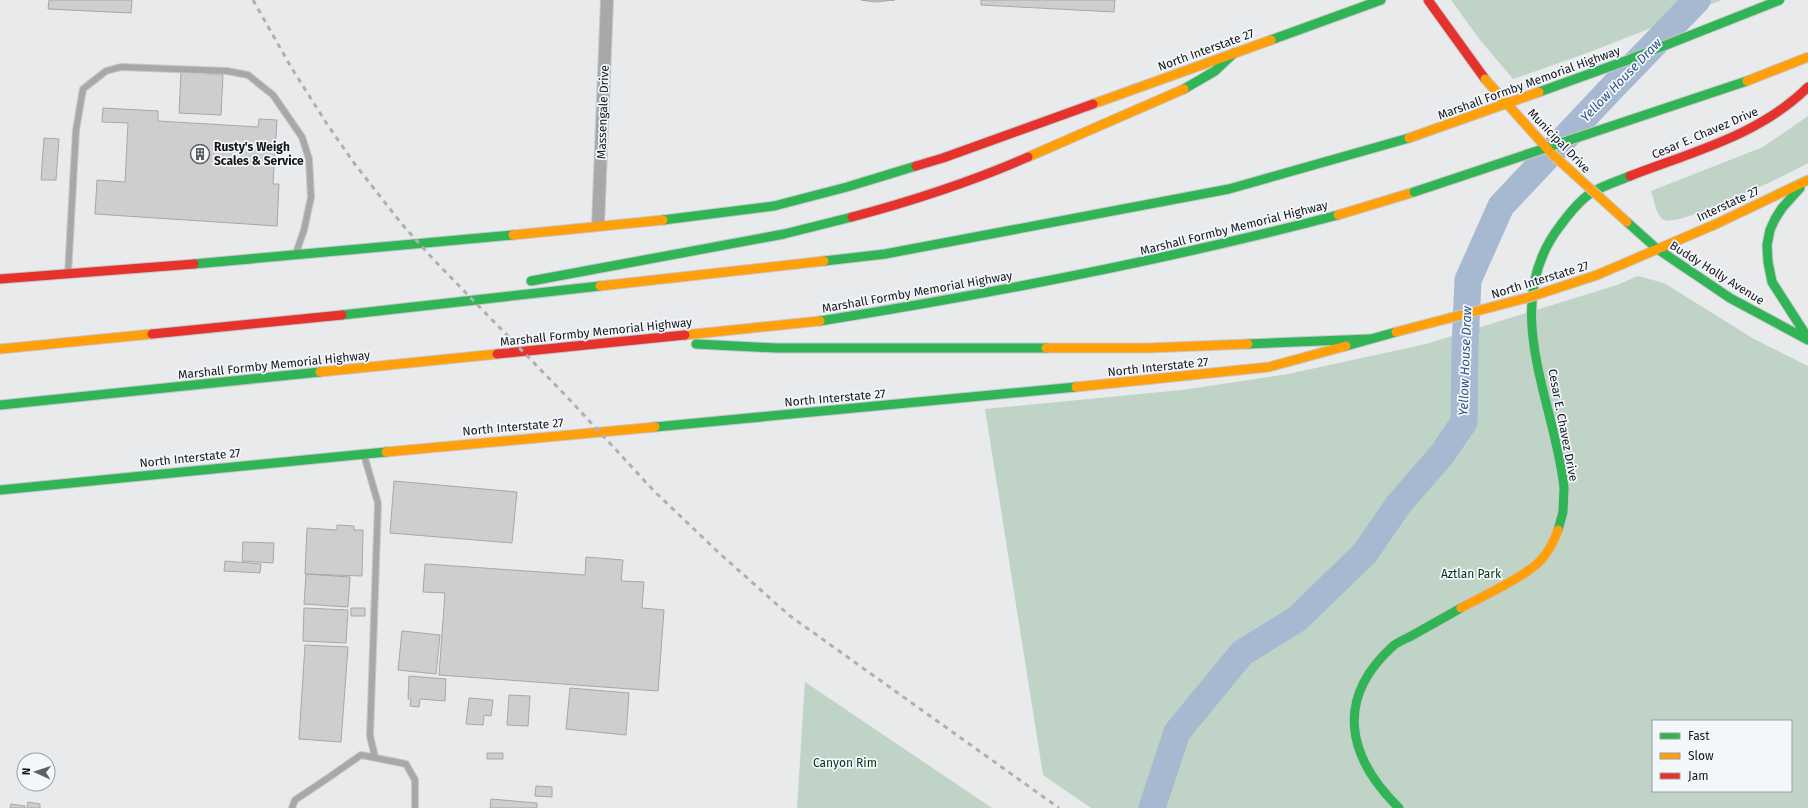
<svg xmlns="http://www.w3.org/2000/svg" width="1808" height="808" viewBox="0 0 1808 808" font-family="'Fira Sans',sans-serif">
  <rect width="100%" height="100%" fill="#e8eaec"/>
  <!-- green -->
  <path fill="#c0d3c7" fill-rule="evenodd" d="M 1451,0 L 1722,0 L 1590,52 L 1513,79 L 1480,40 Z
    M 1808,116 L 1808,163 C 1788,174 1681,227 1664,220 C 1656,216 1654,199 1651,191 L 1763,147 Z
    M 1638,276 L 1664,283 L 1754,339 L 1808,366 L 1808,808 L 1091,808 L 1043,775 L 985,409 L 1182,390 L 1288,374 L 1426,344 L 1617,285 ZM 1653,721 L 1791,721 L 1791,791 L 1653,791 Z
    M 805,682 L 992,808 L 797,808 Z"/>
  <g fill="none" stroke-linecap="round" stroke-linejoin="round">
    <!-- river -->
    <path stroke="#a6b9d1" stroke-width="27" d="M 1152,808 L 1177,732 L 1242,653 L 1297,619 L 1365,553 L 1398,505 L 1443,453 L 1464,422 L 1465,347 L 1468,280 L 1501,206 L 1609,91 L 1697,0"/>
  </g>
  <!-- building -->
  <path fill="#cfcecf" stroke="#a7a7a8" d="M 49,0 L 132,0 L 131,13 L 48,9 Z
    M 861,0 L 895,0 L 875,2 Z
    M 981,0 L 1115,0 L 1114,12 L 981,5 Z
    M 181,72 L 223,75 L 221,115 L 179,113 Z
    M 103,108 L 158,111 L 158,121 L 258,127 L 259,119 L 277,120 L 273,184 L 279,184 L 277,226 L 95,214 L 97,180 L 125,182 L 128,123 L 102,122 Z
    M 44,138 L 59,139 L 56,180 L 41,180 Z
    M 394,481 L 517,492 L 512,543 L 390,533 Z
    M 337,525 L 354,526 L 354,530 L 363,530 L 362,576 L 305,574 L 307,528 L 337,530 Z
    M 243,542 L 274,543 L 273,563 L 242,561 Z
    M 586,557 L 623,560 L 621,581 L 644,582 L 642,608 L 664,610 L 658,691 L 439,675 L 445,593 L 423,592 L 425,564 L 585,575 Z
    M 225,561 L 261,564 L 260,573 L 224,571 Z
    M 306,574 L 350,577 L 348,607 L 304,604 Z
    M 304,608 L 348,610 L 346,643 L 303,641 Z
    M 351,608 L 365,608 L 365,616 L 351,616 Z
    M 402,631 L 440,635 L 436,674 L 398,670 Z
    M 305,645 L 348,647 L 341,742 L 299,739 Z
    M 409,676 L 446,679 L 445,701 L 420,699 L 419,707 L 410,706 L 411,699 L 408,699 Z
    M 570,688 L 629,693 L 626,735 L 566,729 Z
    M 509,695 L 530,696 L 528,726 L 507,725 Z
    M 469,698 L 493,700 L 491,716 L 484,715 L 483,725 L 466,724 Z
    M 487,753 L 503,753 L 503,759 L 487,759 Z
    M 19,774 L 24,774 L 24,778 L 20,778 Z
    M 536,786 L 552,787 L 552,797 L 535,796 Z
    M 491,799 L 537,803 L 537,808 L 490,808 Z
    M 28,802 L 40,804 L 40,808 L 27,808 Z
    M 11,804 L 25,806 L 25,808 L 10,808 Z"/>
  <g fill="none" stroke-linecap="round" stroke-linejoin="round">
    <!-- lane casing -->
    <g stroke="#c7c8c9" stroke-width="8">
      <path id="lane" d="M 68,274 L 76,130 L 83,89 L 106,71 L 121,67 L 227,71 L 248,75 L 273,95 L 302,137 L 309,159 L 311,197 L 304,230 L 296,253
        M 364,455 L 378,503 L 370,736 L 375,757
        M 292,808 L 295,800 L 328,778 L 361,755 L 406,764 L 415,780 L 415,808"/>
    </g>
    <!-- street casing -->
    <g stroke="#c7c8c9" stroke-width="14">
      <path id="street" d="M 598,225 L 607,0"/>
    </g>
    <!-- fast casing -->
    <g stroke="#c7c8c9" stroke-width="11">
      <path id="fast" d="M 1271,40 L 1381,0
        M 1184,89 L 1215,71 L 1234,53
        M 1800,188 L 1782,208 L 1775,219 L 1770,230 L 1767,245 L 1768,262 L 1772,282 L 1808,338
        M 663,220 L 774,206 L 847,187 L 916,166
        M 1627,222 L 1656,248 L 1730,298 L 1808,340
        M 824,261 L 885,254 L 1229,189 L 1409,138
        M 194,264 L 513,235
        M 531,281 L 784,234 L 852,217
        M 342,315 L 600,286
        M 820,321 C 995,293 1167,260 1338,215
        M 696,344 L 776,348 L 1046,348
        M 1248,344 L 1370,339
        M 1346,346 L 1396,332
        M 0,405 L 320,372
        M 655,427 L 1076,387
        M 0,490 L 386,452
        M 1558,530 L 1563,512 L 1564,488 C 1555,401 1498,306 1560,226 C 1568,215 1579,201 1591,193 C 1602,186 1618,181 1630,176
        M 1399,808 C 1348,758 1334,700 1392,647 C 1397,642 1406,639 1413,635 C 1429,626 1445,617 1461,608"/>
    </g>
    <!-- slow casing -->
    <g stroke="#c7c8c9" stroke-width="11">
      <path id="slow" d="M 1093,104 L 1271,40
        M 1028,157 L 1184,89
        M 1338,215 L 1414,192
        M 513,235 L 663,220
        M 1597,275 L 1716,224 L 1808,180
        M 600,286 L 824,261
        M 685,335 L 820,321
        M 1046,348 L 1148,348 L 1248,344
        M 0,349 L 152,334
        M 320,372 L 497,354
        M 1076,387 L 1269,367 L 1346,346
        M 386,452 L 655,427
        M 1461,608 C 1483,596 1525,577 1541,560 C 1549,551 1554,541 1558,530"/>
    </g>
    <!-- jam casing -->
    <g stroke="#c7c8c9" stroke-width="11">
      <path id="jam" d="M 1428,0 L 1485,79
        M 916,166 L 943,158 L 1093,104
        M 1630,176 C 1692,152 1760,135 1808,87
        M 852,217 C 912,201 971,182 1028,157
        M 0,279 L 194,264
        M 152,334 L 342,315
        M 497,354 L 685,335"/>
    </g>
    <!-- lane -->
    <use href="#lane" stroke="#a7a8a8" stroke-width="6"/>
    <!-- street -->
    <use href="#street" stroke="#a7a8a8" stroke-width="12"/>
    <!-- fast -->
    <use href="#fast" stroke="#30b455" stroke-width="9"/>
    <!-- slow -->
    <use href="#slow" stroke="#ff9f0a" stroke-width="9"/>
    <!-- jam -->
    <use href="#jam" stroke="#e5322d" stroke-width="9"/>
    <!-- rail -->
    <path stroke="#b0b0b1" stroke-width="3" stroke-dasharray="5 5" stroke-linecap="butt" d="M 253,0 L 291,67 L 327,124 L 354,163 L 401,223 L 433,259 L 569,399 L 654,491 L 718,552 L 790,616 L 1059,808"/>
    <!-- fast-bridge casing -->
    <g stroke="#c7c8c9" stroke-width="11" stroke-linecap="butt">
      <path id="fast-bridge" d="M 1539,92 L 1628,60 L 1780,0
        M 1414,192 L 1747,81"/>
    </g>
    <!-- slow-bridge casing -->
    <g stroke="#c7c8c9" stroke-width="11" stroke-linecap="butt">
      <path id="slow-bridge" d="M 1485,79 L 1552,154 L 1627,222
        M 1747,81 L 1808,57
        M 1409,138 L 1539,92
        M 1396,332 L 1530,297 L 1597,275"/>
    </g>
    <!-- fast-bridge -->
    <use href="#fast-bridge" stroke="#30b455" stroke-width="9"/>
    <!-- slow-bridge -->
    <use href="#slow-bridge" stroke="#ff9f0a" stroke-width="9"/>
  </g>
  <!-- icons -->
  <defs>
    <g id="building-ring" transform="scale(1)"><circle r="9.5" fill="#f3f7fb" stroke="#5f6062" stroke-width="1.5"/><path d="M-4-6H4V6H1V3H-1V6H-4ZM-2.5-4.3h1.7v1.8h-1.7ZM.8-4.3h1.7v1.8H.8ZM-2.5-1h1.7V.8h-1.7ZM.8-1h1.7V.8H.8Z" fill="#5f6062"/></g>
  </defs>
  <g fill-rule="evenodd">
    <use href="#building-ring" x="200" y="154"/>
  </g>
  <g text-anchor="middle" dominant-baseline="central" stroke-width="3.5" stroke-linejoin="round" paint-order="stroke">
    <!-- street labels -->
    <g font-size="12" fill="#151618" stroke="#f3f7fb">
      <text transform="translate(1206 50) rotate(-20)">North Interstate 27</text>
      <text transform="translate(1529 83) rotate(-20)">Marshall Formby Memorial Highway</text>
      <text transform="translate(603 112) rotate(-88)">Massengale Drive</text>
      <text transform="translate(1705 133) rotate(-23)">Cesar E. Chavez Drive</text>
      <text transform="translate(1559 141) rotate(46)">Municipal Drive</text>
      <text transform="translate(1728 204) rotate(-25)">Interstate 27</text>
      <text transform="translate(1234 228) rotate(-14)">Marshall Formby Memorial Highway</text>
      <text transform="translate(1717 273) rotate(32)">Buddy Holly Avenue</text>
      <text transform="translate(1540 280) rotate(-17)">North Interstate 27</text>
      <text transform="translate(917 292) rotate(-10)">Marshall Formby Memorial Highway</text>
      <text transform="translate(596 332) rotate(-6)">Marshall Formby Memorial Highway</text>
      <text transform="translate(274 365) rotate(-6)">Marshall Formby Memorial Highway</text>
      <text transform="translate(1158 367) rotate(-6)">North Interstate 27</text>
      <text transform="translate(835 398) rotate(-5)">North Interstate 27</text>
      <text transform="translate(1563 425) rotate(79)">Cesar E. Chavez Drive</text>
      <text transform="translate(513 427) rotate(-5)">North Interstate 27</text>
      <text transform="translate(190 458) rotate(-6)">North Interstate 27</text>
    </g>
    <!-- poi labels -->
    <g font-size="12" font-weight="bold" fill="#151618" stroke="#f3f7fb" text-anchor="start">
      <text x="214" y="147">Rusty's Weigh<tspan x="214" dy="14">Scales &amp; Service</tspan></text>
    </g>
    <!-- park labels -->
    <g font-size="12" fill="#053418" stroke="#f3f7fb">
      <text x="1471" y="574">Aztlan Park</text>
      <text x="845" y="763">Canyon Rim</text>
    </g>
    <!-- water labels -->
    <g font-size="13" font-style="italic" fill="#2f5582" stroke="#f3f7fb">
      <text transform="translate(1621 80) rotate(-46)">Yellow House Draw</text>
      <text transform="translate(1465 361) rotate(-88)">Yellow House Draw</text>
    </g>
  </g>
  <!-- legend -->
  <rect x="1652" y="720" width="140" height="72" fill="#f3f7fb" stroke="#9a9da0"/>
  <rect x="1660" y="733" width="20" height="6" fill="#30b455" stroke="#9a9da0"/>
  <text x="1688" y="740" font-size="12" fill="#151618">Fast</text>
  <rect x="1660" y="753" width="20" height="6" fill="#ff9f0a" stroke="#9a9da0"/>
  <text x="1688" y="760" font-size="12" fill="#151618">Slow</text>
  <rect x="1660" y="773" width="20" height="6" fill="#e5322d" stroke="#9a9da0"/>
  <text x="1688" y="780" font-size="12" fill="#151618">Jam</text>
  <!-- north arrow -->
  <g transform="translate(36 772) rotate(273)"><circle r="19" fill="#f3f7fb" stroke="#9a9da0"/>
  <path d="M0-3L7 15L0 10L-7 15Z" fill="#5f6062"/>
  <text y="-6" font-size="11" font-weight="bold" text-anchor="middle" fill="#151618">N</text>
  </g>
</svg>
